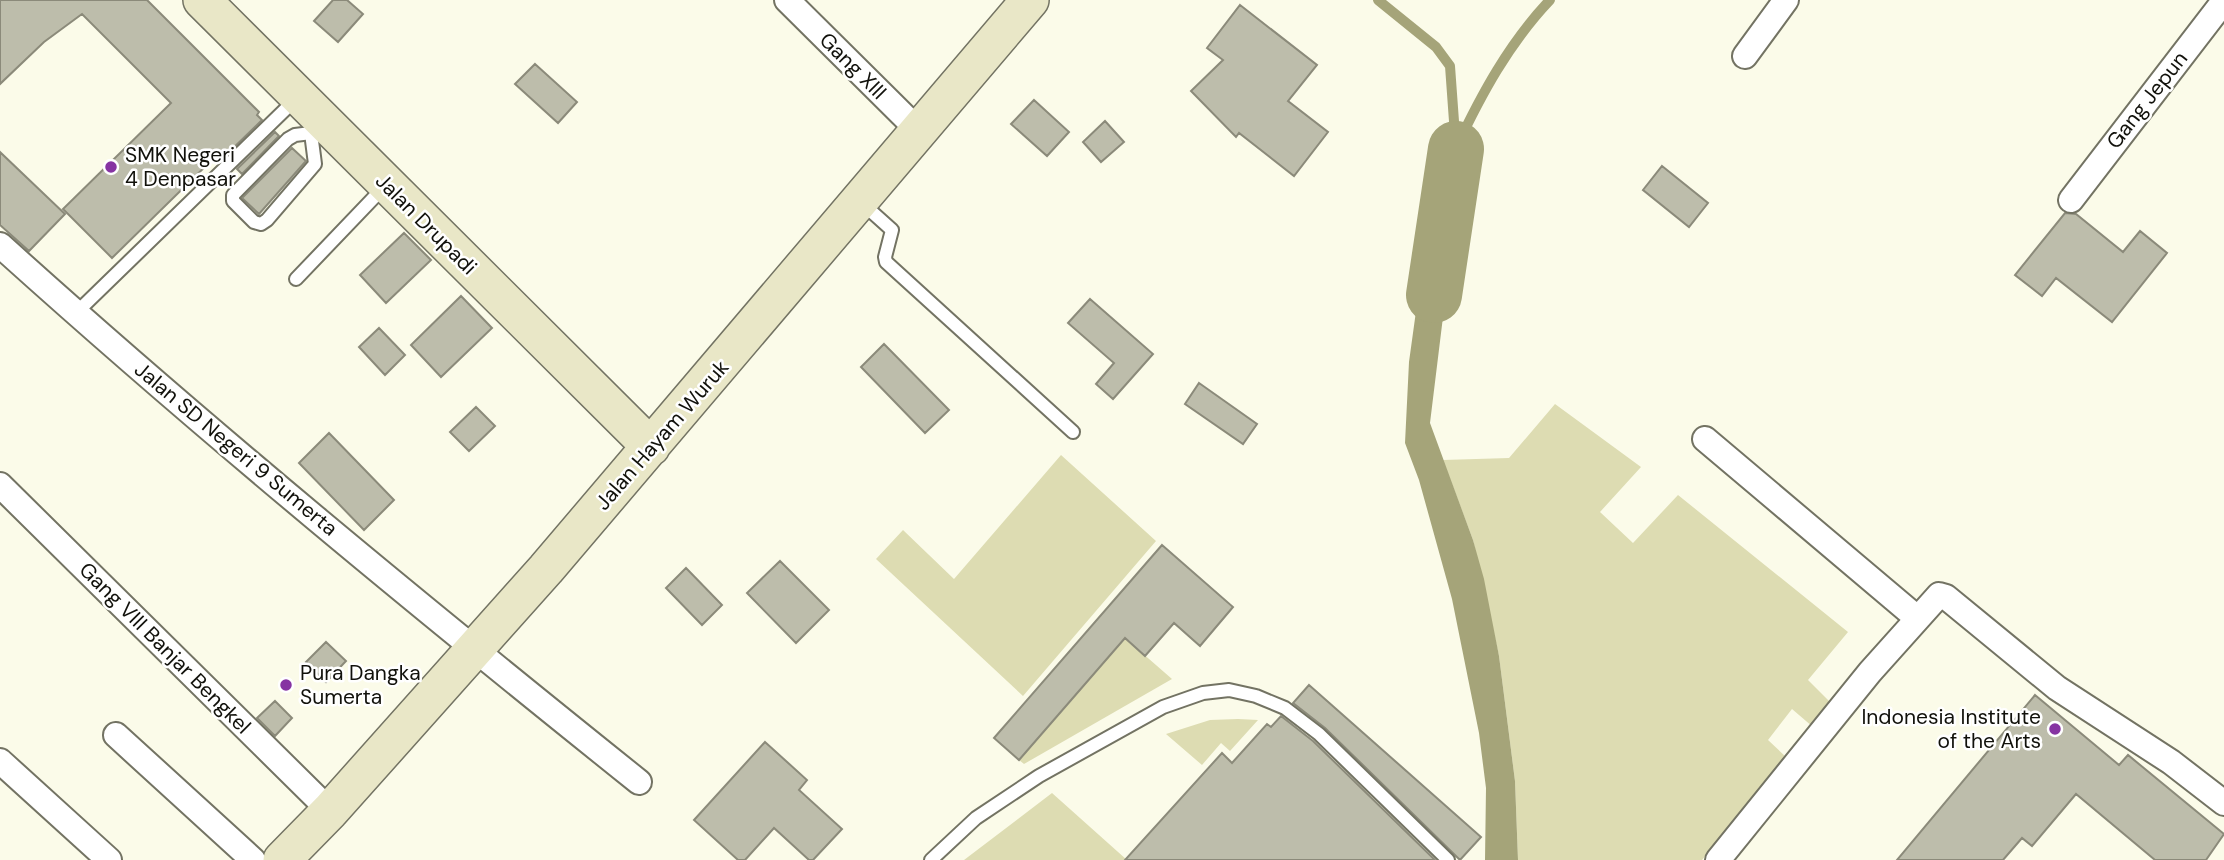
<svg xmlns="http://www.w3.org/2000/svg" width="2224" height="860" viewBox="0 0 2224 860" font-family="'DM Sans',sans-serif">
  <rect width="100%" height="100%" fill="#fbfbe9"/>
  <!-- green -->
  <path fill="#dddcb2" d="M 1555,404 L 1641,467 L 1600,512 L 1633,543 L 1678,495 L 1848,632 L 1808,680 L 1832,704 L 1813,727 L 1792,709 L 1768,740 L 1787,758 L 1702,860 L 1518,860 L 1515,781 L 1499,656 L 1473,540 L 1443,460 L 1509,458 Z
    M 1061,455 L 1156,541 L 1023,696 L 876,559 L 903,530 L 954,579 Z
    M 1125,638 L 1172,679 L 1024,764 L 1019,760 Z
    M 1238,719 L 1258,720 L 1230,751 L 1221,743 L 1202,765 L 1166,734 L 1210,720 Z
    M 1052,793 L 1127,860 L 964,860 Z"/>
  <!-- water -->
  <path fill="#a5a479" d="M 1429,217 L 1455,219 L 1430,423 L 1473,540 L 1484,579 L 1499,656 L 1515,781 L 1518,860 L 1485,860 L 1486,788 L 1479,733 L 1452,599 L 1419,480 L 1405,443 L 1409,362 Z"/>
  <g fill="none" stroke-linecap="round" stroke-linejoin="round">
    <!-- stream -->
    <path stroke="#a5a479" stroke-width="10" d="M 1378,0 L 1436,47 L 1450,66 L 1456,149
      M 1456,148 C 1481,95 1509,43 1550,0"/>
    <!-- river -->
    <path stroke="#a5a479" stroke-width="56" d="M 1434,295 L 1456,149"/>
  </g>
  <!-- building -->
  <path fill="#bdbdab" stroke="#8b8a7a" stroke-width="2" d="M 0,0 L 147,0 L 259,112 L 257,115 L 262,120 L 224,157 L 220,152 L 112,258 L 63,209 L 171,103 L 82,14 L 44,42 L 0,84 Z
    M 333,0 L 347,0 L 363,14 L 338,42 L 314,21 Z
    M 1240,5 L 1317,65 L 1288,101 L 1328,132 L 1294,176 L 1239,133 L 1236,137 L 1191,91 L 1223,60 L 1207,48 Z
    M 535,64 L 577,102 L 558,123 L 515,84 Z
    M 1034,100 L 1069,132 L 1047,156 L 1011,124 Z
    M 1105,121 L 1124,142 L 1101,162 L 1083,142 Z
    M 275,132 L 279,136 L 242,174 L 237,169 Z
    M 292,148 L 306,161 L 259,214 L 242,198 Z
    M 0,152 L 65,214 L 29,251 L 0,225 Z
    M 1662,166 L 1708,203 L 1689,227 L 1643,190 Z
    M 2065,213 L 2076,214 L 2123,252 L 2140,231 L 2167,253 L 2112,322 L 2056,278 L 2042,296 L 2015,275 Z
    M 404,233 L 431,260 L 386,303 L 360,275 Z
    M 461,296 L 492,328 L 441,377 L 411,345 Z
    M 1090,299 L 1153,354 L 1113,399 L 1096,384 L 1114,363 L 1068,323 Z
    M 379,328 L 405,355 L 385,375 L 359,347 Z
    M 884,344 L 949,410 L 925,433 L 861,367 Z
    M 1199,383 L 1257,424 L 1243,444 L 1185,404 Z
    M 476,407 L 495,426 L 469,451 L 450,432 Z
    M 329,433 L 394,500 L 364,530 L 299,463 Z
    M 1162,545 L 1233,607 L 1200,646 L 1174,623 L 1145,656 L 1125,638 L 1019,760 L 994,738 Z
    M 780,561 L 829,610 L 796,643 L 747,593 Z
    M 686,568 L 722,605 L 702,625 L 666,588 Z
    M 326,642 L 346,661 L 326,682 L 306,662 Z
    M 1309,685 L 1481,837 L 1460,860 L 1325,728 L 1293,703 Z
    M 2035,695 L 2119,765 L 2128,755 L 2224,834 L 2206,860 L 2155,860 L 2076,794 L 2032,846 L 2022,838 L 2003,860 L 1897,860 Z
    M 275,701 L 292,718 L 275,736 L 257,718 Z
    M 1281,716 L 1313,741 L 1435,860 L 1125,860 L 1222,753 L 1232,763 L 1267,724 L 1271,727 Z
    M 765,742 L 807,780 L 799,790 L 842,829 L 813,860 L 809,860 L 774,828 L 745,860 L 738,860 L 694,820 Z"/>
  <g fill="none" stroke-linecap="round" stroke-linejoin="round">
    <!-- lane casing -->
    <g stroke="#737363" stroke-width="16">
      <path id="lane" d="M 311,133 L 295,135 L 288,139 L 233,195 L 233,201 L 254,222 L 261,224 L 267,220 L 315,164 L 311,133 L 321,122
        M 863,204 L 892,230 L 885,257 L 886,262 L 1073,432
        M 296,279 L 384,187
        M 76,313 L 296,99
        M 931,860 L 976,818 L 1039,776 L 1163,707 L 1203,693 L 1229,690 L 1256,696 L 1285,708 L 1319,734 L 1448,860"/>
    </g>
    <!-- street casing -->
    <g stroke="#737363" stroke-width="28">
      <path id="street" d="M 787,0 L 920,132
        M 1745,56 L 1786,0
        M 2071,200 L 2224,1
        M 0,245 C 206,431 422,608 639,782
        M 1705,439 L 1917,618
        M 0,485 L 330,811
        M 116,735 L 253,860
        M 0,761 L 109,860
        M 1718,860 L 1870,672 L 1939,595 L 1946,597 L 2057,688 L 2171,762 L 2224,803"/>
    </g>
    <!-- secondary casing -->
    <g stroke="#737363" stroke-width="40">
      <path id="secondary" d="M 202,0 L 651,447
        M 282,860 L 330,811 L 546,569 L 1030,0"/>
    </g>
    <!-- lane -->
    <use href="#lane" stroke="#fff" stroke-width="12"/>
    <!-- street -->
    <use href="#street" stroke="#fff" stroke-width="24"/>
    <!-- secondary -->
    <use href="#secondary" stroke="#e9e7c7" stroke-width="37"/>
  </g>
  <!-- markers -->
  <g fill="#8633a2" stroke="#fff" stroke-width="2.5">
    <circle cx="111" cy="167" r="7"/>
    <circle cx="286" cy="685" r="7"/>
    <circle cx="2055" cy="729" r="7"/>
  </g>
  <g text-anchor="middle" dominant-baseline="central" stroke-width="5" stroke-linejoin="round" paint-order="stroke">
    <!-- street labels -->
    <g font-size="21" fill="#11110b" stroke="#fff">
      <text transform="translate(853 66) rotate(45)">Gang XIII</text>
      <text transform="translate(2147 100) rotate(-52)">Gang Jepun</text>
      <text transform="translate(426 224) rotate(45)">Jalan Drupadi</text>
      <text transform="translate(662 435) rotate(-49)">Jalan Hayam Wuruk</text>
      <text transform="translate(236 449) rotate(40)">Jalan SD Negeri 9 Sumerta</text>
      <text transform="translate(165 648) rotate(45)">Gang VIII Banjar Bengkel</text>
    </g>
    <!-- poi labels -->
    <g font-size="21" fill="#11110b" stroke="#fff" text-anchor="start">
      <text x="125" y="155">SMK Negeri<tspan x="125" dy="24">4 Denpasar</tspan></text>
      <text x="300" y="673">Pura Dangka<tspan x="300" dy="24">Sumerta</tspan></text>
      <text x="2041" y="717" text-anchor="end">Indonesia Institute<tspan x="2041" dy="24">of the Arts</tspan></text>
    </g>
  </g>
</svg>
